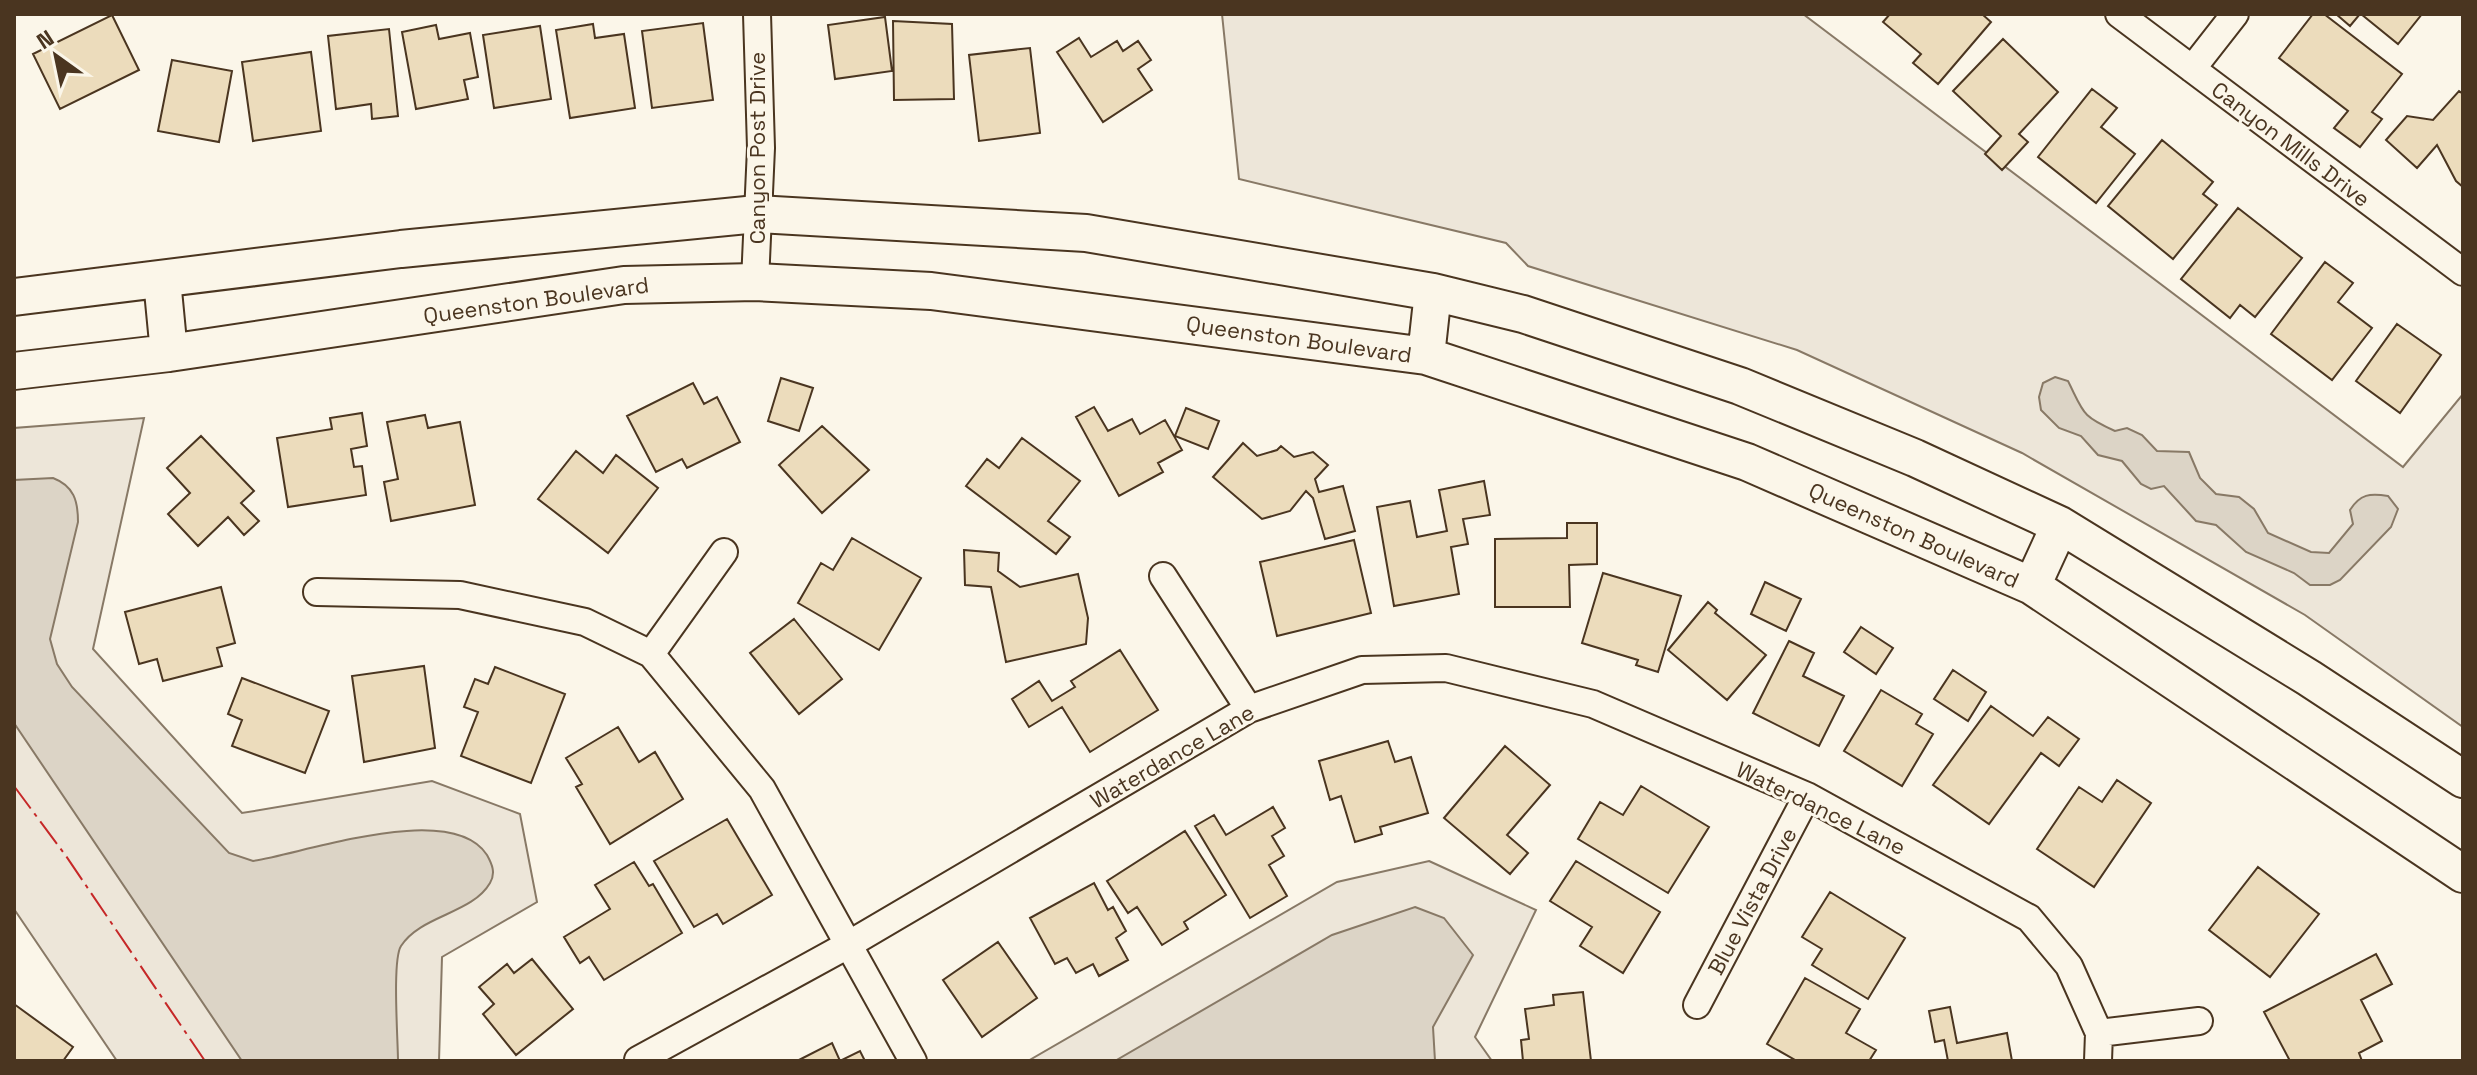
<svg xmlns="http://www.w3.org/2000/svg" width="2477" height="1075" viewBox="0 0 2477 1075" font-family="'Space Grotesk',sans-serif">
  <rect width="100%" height="100%" fill="#fbf6e9"/>
  <!-- green -->
  <path fill="#ede6d9" stroke="#887966" stroke-width="2" d="M 1222,14 L 1803,14 L 2403,467 L 2463,394 L 2463,727 L 2305,615 L 2022,453 L 1797,350 L 1528,266 L 1506,243 L 1239,179 Z
    M 144,418 L 93,649 L 242,813 L 432,781 L 520,814 L 537,902 L 442,957 L 439,1061 L 117,1061 L 14,909 L 14,428 Z
    M 1429,861 L 1536,910 L 1475,1037 L 1492,1061 L 1028,1061 L 1337,882 Z"/>
  <!-- water -->
  <path fill="#dcd4c6" stroke="#887966" stroke-width="2" d="M 2055,377 L 2068,381 C 2084,413 2081,416 2115,431 L 2127,428 L 2142,435 L 2157,451 L 2189,452 L 2200,478 L 2216,494 L 2239,497 L 2254,509 L 2268,533 L 2311,552 L 2329,553 L 2353,524 L 2350,510 C 2360,494 2370,493 2388,496 L 2398,509 L 2391,527 L 2340,580 L 2330,585 L 2310,585 L 2294,573 L 2246,552 L 2216,525 L 2196,521 L 2164,486 L 2151,489 L 2141,484 L 2122,461 L 2098,455 L 2081,436 L 2059,428 L 2041,410 L 2039,397 L 2043,383 Z
    M 53,478 C 74,486 78,501 78,522 L 50,639 L 57,664 L 72,687 L 229,853 L 253,861 C 306,853 451,800 487,855 C 492,864 496,873 490,883 C 472,914 421,915 401,946 C 392,960 398,1040 398,1061 L 242,1061 L 14,723 L 14,480 Z
    M 1415,907 L 1444,918 L 1473,955 L 1433,1027 L 1435,1061 L 1115,1061 L 1332,935 Z"/>
  <!-- building -->
  <path fill="#ecdcbc" stroke="#4a3520" stroke-width="2" d="M 1890,14 L 1982,14 L 1991,22 L 1938,84 L 1913,63 L 1921,54 L 1883,22 Z
    M 2313,14 L 2324,14 L 2402,74 L 2372,112 L 2382,119 L 2360,147 L 2334,128 L 2348,111 L 2279,58 Z
    M 2336,14 L 2360,14 L 2350,26 Z
    M 2361,14 L 2422,14 L 2398,44 Z
    M 112,15 L 139,70 L 60,109 L 33,54 Z
    M 885,17 L 892,71 L 835,79 L 828,25 Z
    M 893,21 L 952,24 L 954,99 L 894,100 Z
    M 703,23 L 713,100 L 652,108 L 642,31 Z
    M 593,24 L 595,38 L 624,34 L 635,108 L 570,118 L 556,30 Z
    M 436,25 L 439,39 L 470,33 L 478,77 L 464,80 L 468,99 L 416,109 L 402,32 Z
    M 540,26 L 551,99 L 494,108 L 483,35 Z
    M 389,29 L 398,116 L 372,119 L 371,104 L 336,109 L 328,36 Z
    M 1079,38 L 1091,57 L 1117,41 L 1123,51 L 1138,41 L 1151,60 L 1138,69 L 1152,90 L 1103,122 L 1057,52 Z
    M 2003,39 L 2058,92 L 2019,134 L 2028,142 L 2002,170 L 1985,154 L 2001,136 L 1953,91 Z
    M 1030,48 L 1040,133 L 979,141 L 969,55 Z
    M 311,52 L 321,131 L 253,141 L 242,62 Z
    M 172,60 L 232,71 L 219,142 L 158,131 Z
    M 2092,89 L 2117,108 L 2101,127 L 2135,154 L 2096,203 L 2038,157 Z
    M 2459,91 L 2463,94 L 2463,187 L 2456,181 L 2437,145 L 2417,168 L 2386,140 L 2407,116 L 2433,120 Z
    M 2162,140 L 2213,182 L 2203,194 L 2217,205 L 2173,259 L 2108,206 Z
    M 2238,208 L 2302,258 L 2255,317 L 2240,305 L 2230,318 L 2181,279 Z
    M 2325,262 L 2353,283 L 2338,302 L 2372,328 L 2332,380 L 2271,334 Z
    M 2397,324 L 2441,355 L 2400,413 L 2356,381 Z
    M 781,378 L 813,388 L 799,431 L 768,421 Z
    M 693,383 L 704,404 L 717,397 L 740,442 L 687,468 L 682,459 L 656,472 L 627,416 Z
    M 1094,407 L 1108,431 L 1132,419 L 1140,434 L 1165,420 L 1182,450 L 1158,463 L 1163,472 L 1119,496 L 1076,417 Z
    M 1186,408 L 1219,421 L 1208,449 L 1175,436 Z
    M 362,413 L 367,446 L 351,449 L 354,467 L 362,466 L 366,495 L 288,507 L 277,438 L 332,429 L 330,418 Z
    M 425,415 L 428,428 L 460,422 L 475,505 L 391,521 L 384,482 L 398,479 L 387,422 Z
    M 822,426 L 869,470 L 822,513 L 779,465 Z
    M 201,436 L 254,491 L 241,503 L 259,521 L 244,535 L 228,517 L 198,546 L 168,514 L 190,493 L 167,468 Z
    M 1022,438 L 1080,481 L 1048,521 L 1070,537 L 1056,554 L 966,486 L 987,459 L 999,468 Z
    M 1243,443 L 1257,456 L 1277,450 L 1281,446 L 1294,457 L 1313,452 L 1328,465 L 1315,479 L 1319,492 L 1343,486 L 1355,531 L 1325,539 L 1313,498 L 1306,491 L 1290,511 L 1262,519 L 1213,477 Z
    M 576,451 L 603,473 L 616,455 L 658,488 L 608,553 L 538,499 Z
    M 1484,481 L 1490,515 L 1463,519 L 1468,544 L 1451,547 L 1459,594 L 1394,606 L 1377,507 L 1410,501 L 1417,537 L 1447,531 L 1439,490 Z
    M 1567,523 L 1597,523 L 1597,564 L 1569,565 L 1570,607 L 1495,607 L 1495,539 L 1567,538 Z
    M 852,538 L 921,578 L 879,650 L 798,603 L 821,563 L 833,570 Z
    M 1354,540 L 1371,613 L 1277,636 L 1260,562 Z
    M 964,550 L 999,553 L 998,571 L 1020,587 L 1078,574 L 1088,618 L 1086,644 L 1006,662 L 991,587 L 965,585 Z
    M 1603,573 L 1681,596 L 1658,672 L 1636,665 L 1638,660 L 1582,643 Z
    M 1765,582 L 1801,599 L 1786,631 L 1751,614 Z
    M 221,587 L 235,643 L 217,648 L 222,666 L 163,681 L 157,659 L 139,664 L 125,612 Z
    M 1708,602 L 1717,610 L 1715,613 L 1766,655 L 1727,700 L 1668,650 Z
    M 794,619 L 842,679 L 799,714 L 750,653 Z
    M 1861,627 L 1893,648 L 1876,674 L 1844,652 Z
    M 1789,641 L 1814,653 L 1803,676 L 1844,696 L 1819,746 L 1753,713 Z
    M 1120,650 L 1158,710 L 1090,752 L 1062,707 L 1029,727 L 1012,699 L 1039,681 L 1052,701 L 1075,687 L 1071,681 Z
    M 424,666 L 435,748 L 364,762 L 352,676 Z
    M 495,667 L 565,694 L 531,783 L 461,756 L 478,712 L 464,707 L 475,679 L 488,684 Z
    M 1953,670 L 1986,692 L 1968,721 L 1934,699 Z
    M 242,678 L 329,711 L 305,773 L 232,746 L 242,720 L 228,714 Z
    M 1881,690 L 1922,714 L 1916,724 L 1933,734 L 1902,786 L 1844,751 Z
    M 1991,706 L 2033,736 L 2048,717 L 2079,739 L 2059,766 L 2041,753 L 1989,824 L 1933,785 Z
    M 618,727 L 639,762 L 655,752 L 683,799 L 610,844 L 576,787 L 582,784 L 566,758 Z
    M 1388,741 L 1395,762 L 1411,757 L 1428,813 L 1380,827 L 1382,834 L 1355,842 L 1341,796 L 1330,800 L 1319,761 Z
    M 1505,746 L 1550,785 L 1507,835 L 1528,853 L 1510,874 L 1444,818 Z
    M 2117,780 L 2151,803 L 2094,887 L 2037,849 L 2079,787 L 2102,802 Z
    M 1641,786 L 1709,827 L 1668,893 L 1578,839 L 1600,802 L 1623,815 Z
    M 1273,807 L 1285,828 L 1272,836 L 1284,856 L 1269,865 L 1287,896 L 1250,918 L 1195,826 L 1214,815 L 1226,835 Z
    M 727,819 L 772,895 L 723,924 L 717,914 L 694,927 L 654,861 Z
    M 1185,831 L 1226,895 L 1184,922 L 1188,929 L 1162,945 L 1137,907 L 1128,913 L 1107,881 Z
    M 1576,861 L 1660,912 L 1623,973 L 1580,946 L 1592,927 L 1550,901 Z
    M 634,862 L 649,886 L 653,884 L 682,933 L 604,980 L 589,957 L 580,963 L 564,937 L 610,909 L 595,885 Z
    M 2258,867 L 2319,914 L 2270,977 L 2209,930 Z
    M 1094,883 L 1108,910 L 1113,907 L 1126,931 L 1116,938 L 1128,960 L 1099,976 L 1093,964 L 1076,973 L 1067,958 L 1055,964 L 1030,918 Z
    M 1830,892 L 1905,938 L 1868,999 L 1812,965 L 1822,949 L 1802,937 Z
    M 998,942 L 1037,998 L 982,1037 L 943,980 Z
    M 2376,954 L 2392,984 L 2361,1000 L 2382,1041 L 2359,1053 L 2362,1061 L 2290,1061 L 2264,1012 Z
    M 532,959 L 573,1009 L 516,1055 L 483,1014 L 494,1004 L 479,987 L 507,964 L 514,973 Z
    M 1805,978 L 1860,1009 L 1846,1033 L 1876,1050 L 1869,1061 L 1797,1061 L 1767,1044 Z
    M 1583,992 L 1591,1061 L 1523,1061 L 1521,1040 L 1529,1039 L 1525,1009 L 1554,1005 L 1553,995 Z
    M 14,1004 L 73,1047 L 63,1061 L 14,1061 Z
    M 1950,1007 L 1957,1043 L 2007,1033 L 2012,1061 L 1948,1061 L 1944,1040 L 1935,1042 L 1929,1011 Z
    M 832,1043 L 840,1061 L 860,1051 L 865,1061 L 797,1061 Z"/>
  <g fill="none" stroke-linecap="round" stroke-linejoin="round">
    <!-- minor casing -->
    <g stroke="#4a3520" stroke-width="30">
      <path id="minor" d="M 2119,14 L 2463,272
        M 2192,69 L 2235,14
        M 755,282 L 761,148 L 757,14
        M 1163,576 L 1249,709
        M 317,592 L 460,595 L 585,622 L 651,654 L 762,789 L 913,1061
        M 651,654 L 724,552
        M 1697,1005 L 1807,796
        M 2099,1033 L 2199,1021
        M 638,1060 L 846,946 L 1249,709 L 1362,670 L 1446,668 L 1593,704 L 1807,796 L 2029,918 L 2069,966 L 2099,1033 L 2098,1061"/>
    </g>
    <!-- secondary casing -->
    <g stroke="#4a3520" stroke-width="40">
      <path id="secondary" d="M 162,280 L 169,353
        M 14,297 L 401,249 L 757,214 L 1086,233 L 1433,292 L 1523,314 L 1740,386 L 1915,458 L 2060,525 L 2309,678 L 2463,779
        M 1426,356 L 1433,292
        M 14,371 L 169,353 L 624,285 L 755,282 L 931,291 L 1426,356 L 1747,462 L 2032,586 L 2463,874
        M 2032,586 L 2060,525"/>
    </g>
    <!-- minor -->
    <use href="#minor" stroke="#fbf6e9" stroke-width="26"/>
    <!-- secondary -->
    <use href="#secondary" stroke="#fbf6e9" stroke-width="36"/>
    <!-- power -->
    <path stroke="#c62828" stroke-width="2" stroke-dasharray="28 6 4 6" stroke-linecap="butt" d="M 14,786 L 66,856 L 205,1061"/>
  </g>
  <g text-anchor="middle" dominant-baseline="central" stroke-width="6" stroke-linejoin="round" paint-order="stroke">
    <!-- street labels -->
    <g font-size="22" fill="#4a3520" stroke="#fbf6e9">
      <text transform="translate(2291 144) rotate(37)">Canyon Mills Drive</text>
      <text transform="translate(757 148) rotate(-90)">Canyon Post Drive</text>
      <text transform="translate(536 300) rotate(-8)">Queenston Boulevard</text>
      <text transform="translate(1299 339) rotate(8)">Queenston Boulevard</text>
      <text transform="translate(1914 535) rotate(24)">Queenston Boulevard</text>
      <text transform="translate(1172 756) rotate(-30)">Waterdance Lane</text>
      <text transform="translate(1821 808) rotate(26)">Waterdance Lane</text>
      <text transform="translate(1752 901) rotate(-62)">Blue Vista Drive</text>
    </g>
  </g>
  <!-- border -->
  <rect width="2477" height="1075" fill="none" stroke="#4a3520" stroke-width="32"/>
  <!-- north arrow -->
  <g transform="translate(56 56) rotate(327)" stroke="#fbf6e9" stroke-width="6" paint-order="stroke">
  <path d="M0-6L14 30L0 20L-14 30Z" fill="#4a3520"/>
  <text y="-12" font-size="22" font-weight="bold" text-anchor="middle" fill="#4a3520">N</text>
  </g>
</svg>
